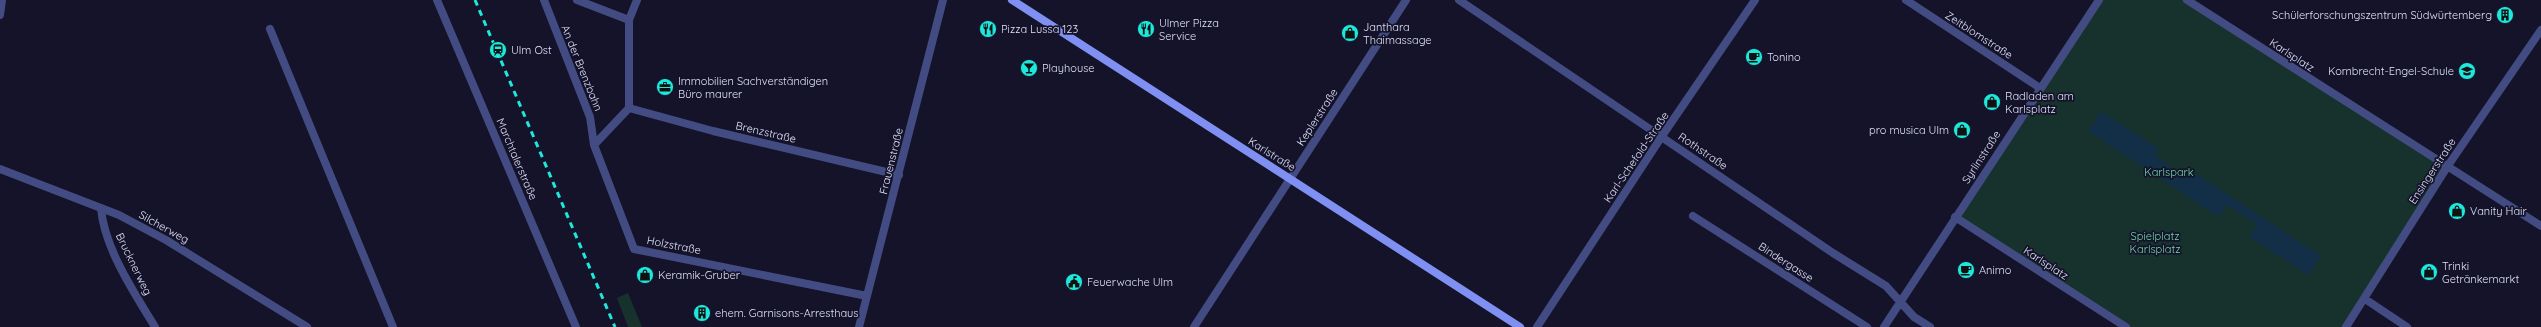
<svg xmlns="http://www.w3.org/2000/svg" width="2541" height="327" viewBox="0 0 2541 327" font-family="Quicksand,sans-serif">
  <rect width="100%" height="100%" fill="#141329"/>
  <!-- green -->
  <path fill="#17322d" d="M 2099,0 L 2187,0 L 2447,167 L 2346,327 L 2126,327 L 1955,217 Z
    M 628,293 L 642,327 L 628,327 L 617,298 Z"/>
  <!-- water -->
  <path fill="#132f47" d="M 2101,111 L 2159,149 L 2155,156 L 2187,178 L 2192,171 L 2321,256 L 2308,275 L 2249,237 L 2257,224 L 2227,205 L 2219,217 L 2088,131 Z"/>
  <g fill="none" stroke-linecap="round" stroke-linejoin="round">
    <!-- street -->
    <path stroke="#434b83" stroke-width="8" d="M 437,0 L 576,327
      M 544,0 L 590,117 L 594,145
      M 577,0 L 629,20
      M 1459,0 L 1833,253 L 1886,286 L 1914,317 L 1930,327
      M 1906,0 L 2040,88
      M 2187,0 L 2541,226
      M 0,15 L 2,0
      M 270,29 L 393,327
      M 629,108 L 594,145 L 634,249 L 867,296
      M 629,108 L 713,131 L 899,175
      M 629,108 L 629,20 L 637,0
      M 0,169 L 119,215 L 166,240 L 307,327
      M 101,208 C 104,248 135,294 155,327
      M 1693,216 L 1867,327
      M 1955,217 L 2126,327
      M 2365,299 L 2407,327
      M 859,327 L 943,0
      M 1194,327 L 1406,0
      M 1537,327 L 1662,136 L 1755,0
      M 1884,327 L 2099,0
      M 2346,327 L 2447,167 L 2541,30"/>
    <!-- secondary -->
    <path stroke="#7f8ff2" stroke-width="8" d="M 1012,0 L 1520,327"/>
    <!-- rail -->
    <path stroke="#1ee8dc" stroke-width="3" stroke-dasharray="6 5" stroke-linecap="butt" d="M 475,0 L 615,327"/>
  </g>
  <!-- icons -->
  <defs>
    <g id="building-disc" transform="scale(0.9)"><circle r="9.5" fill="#1ee8dc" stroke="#141329"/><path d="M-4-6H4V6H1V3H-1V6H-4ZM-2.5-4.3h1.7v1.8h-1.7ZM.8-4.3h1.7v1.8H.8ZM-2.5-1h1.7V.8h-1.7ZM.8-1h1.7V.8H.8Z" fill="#111"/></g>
    <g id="restaurant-disc" transform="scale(0.9)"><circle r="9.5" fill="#1ee8dc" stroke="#141329"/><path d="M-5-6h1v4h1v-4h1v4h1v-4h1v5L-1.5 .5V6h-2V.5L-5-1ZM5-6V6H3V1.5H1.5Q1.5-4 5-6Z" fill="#111"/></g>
    <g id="shop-disc" transform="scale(0.9)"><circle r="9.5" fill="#1ee8dc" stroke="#141329"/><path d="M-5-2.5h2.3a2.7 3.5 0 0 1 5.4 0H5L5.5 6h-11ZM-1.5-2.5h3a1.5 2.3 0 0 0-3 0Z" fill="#111"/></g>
    <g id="station-disc" transform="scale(0.9)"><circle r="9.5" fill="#1ee8dc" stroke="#141329"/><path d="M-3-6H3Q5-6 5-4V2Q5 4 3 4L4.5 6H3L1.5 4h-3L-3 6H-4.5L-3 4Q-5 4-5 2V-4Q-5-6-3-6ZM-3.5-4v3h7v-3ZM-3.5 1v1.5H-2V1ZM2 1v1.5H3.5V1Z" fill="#111"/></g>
    <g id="cafe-disc" transform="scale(0.9)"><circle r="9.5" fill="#1ee8dc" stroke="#141329"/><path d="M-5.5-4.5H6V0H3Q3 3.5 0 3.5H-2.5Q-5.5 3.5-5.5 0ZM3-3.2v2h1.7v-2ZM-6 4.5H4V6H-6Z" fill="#111"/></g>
    <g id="bar-disc" transform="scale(0.9)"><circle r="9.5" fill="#1ee8dc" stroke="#141329"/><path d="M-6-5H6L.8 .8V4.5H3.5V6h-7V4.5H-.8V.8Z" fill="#111"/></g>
    <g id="school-disc" transform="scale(0.9)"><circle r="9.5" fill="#1ee8dc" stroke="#141329"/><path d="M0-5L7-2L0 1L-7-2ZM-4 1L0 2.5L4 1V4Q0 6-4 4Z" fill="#111"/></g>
    <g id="office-disc" transform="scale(0.9)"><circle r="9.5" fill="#1ee8dc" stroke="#141329"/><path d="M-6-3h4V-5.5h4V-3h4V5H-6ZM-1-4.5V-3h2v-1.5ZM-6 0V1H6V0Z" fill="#111"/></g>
    <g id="civic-disc" transform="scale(0.9)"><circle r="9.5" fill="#1ee8dc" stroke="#141329"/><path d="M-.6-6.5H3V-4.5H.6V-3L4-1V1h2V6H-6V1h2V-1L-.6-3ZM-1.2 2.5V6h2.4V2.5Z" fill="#111"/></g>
  </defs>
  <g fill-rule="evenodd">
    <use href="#building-disc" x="2505" y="15"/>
    <use href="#restaurant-disc" x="988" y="29"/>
    <use href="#restaurant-disc" x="1146" y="29"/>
    <use href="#shop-disc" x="1350" y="33"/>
    <use href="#station-disc" x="498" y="50"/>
    <use href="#cafe-disc" x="1754" y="57"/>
    <use href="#bar-disc" x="1029" y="68"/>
    <use href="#school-disc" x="2467" y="71"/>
    <use href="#office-disc" x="665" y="87"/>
    <use href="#shop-disc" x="1992" y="102"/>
    <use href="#shop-disc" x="1962" y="130"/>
    <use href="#shop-disc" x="2457" y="211"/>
    <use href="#cafe-disc" x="1966" y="270"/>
    <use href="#shop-disc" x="2429" y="272"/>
    <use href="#shop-disc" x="645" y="275"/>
    <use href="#civic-disc" x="1074" y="282"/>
    <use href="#building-disc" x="702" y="313"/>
  </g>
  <g text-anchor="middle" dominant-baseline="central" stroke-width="3.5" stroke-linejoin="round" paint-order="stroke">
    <!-- poi labels -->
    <g font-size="11" fill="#dee0fc" stroke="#141329" text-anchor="start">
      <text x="2492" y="15" text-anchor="end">Schülerforschungszentrum Südwürtemberg</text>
      <text x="1159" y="23">Ulmer Pizza<tspan x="1159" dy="13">Service</tspan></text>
      <text x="1363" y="27">Janthara<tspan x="1363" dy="13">Thaimassage</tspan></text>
      <text x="1001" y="29">Pizza Lussa 123</text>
      <text x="511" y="50">Ulm Ost</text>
      <text x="1767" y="57">Tonino</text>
      <text x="1042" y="68">Playhouse</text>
      <text x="2454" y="71" text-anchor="end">Kombrecht-Engel-Schule</text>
      <text x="678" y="81">Immobilien Sachverständigen<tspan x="678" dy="13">Büro maurer</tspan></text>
      <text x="2005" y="96">Radladen am<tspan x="2005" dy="13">Karlsplatz</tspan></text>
      <text x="1949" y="130" text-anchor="end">pro musica Ulm</text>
      <text x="2470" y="211">Vanity Hair</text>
      <text x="2442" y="266">Trinki<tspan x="2442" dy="13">Getränkemarkt</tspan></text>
      <text x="1979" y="270">Animo</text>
      <text x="658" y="275">Keramik-Gruber</text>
      <text x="1087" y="282">Feuerwache Ulm</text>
      <text x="715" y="313">ehem. Garnisons-Arresthaus</text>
    </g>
    <!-- street labels -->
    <g font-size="11" fill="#dee0fc" stroke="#141329">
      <text transform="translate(1979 35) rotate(33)">Zeitblomstraße</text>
      <text transform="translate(2292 55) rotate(33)">Karlsplatz</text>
      <text transform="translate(582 68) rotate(68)">An der Brenzbahn</text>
      <text transform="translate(1317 117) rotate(-57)">Keplerstraße</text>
      <text transform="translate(766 132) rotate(13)">Brenzstraße</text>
      <text transform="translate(1703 151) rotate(34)">Rothstraße</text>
      <text transform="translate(1272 154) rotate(32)">Karlstraße</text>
      <text transform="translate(1636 157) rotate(-56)">Karl-Schefold-Straße</text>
      <text transform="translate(1981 157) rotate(-57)">Syrlinstraße</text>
      <text transform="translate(517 159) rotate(67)">Marchtalerstraße</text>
      <text transform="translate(891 161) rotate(-76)">Frauenstraße</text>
      <text transform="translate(2432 171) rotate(-57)">Ensingerstraße</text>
      <text transform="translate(164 227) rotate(29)">Silcherweg</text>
      <text transform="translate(674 245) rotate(11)">Holzstraße</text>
      <text transform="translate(1786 262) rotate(33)">Bindergasse</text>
      <text transform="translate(2046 263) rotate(33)">Karlsplatz</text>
      <text transform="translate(134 264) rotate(64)">Brucknerweg</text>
    </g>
    <!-- park labels -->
    <g font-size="11" fill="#70d6ac" stroke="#141329">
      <text x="2169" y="172">Karlspark</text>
      <text x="2155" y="236">Spielplatz<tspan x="2155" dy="13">Karlsplatz</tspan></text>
    </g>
  </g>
</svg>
